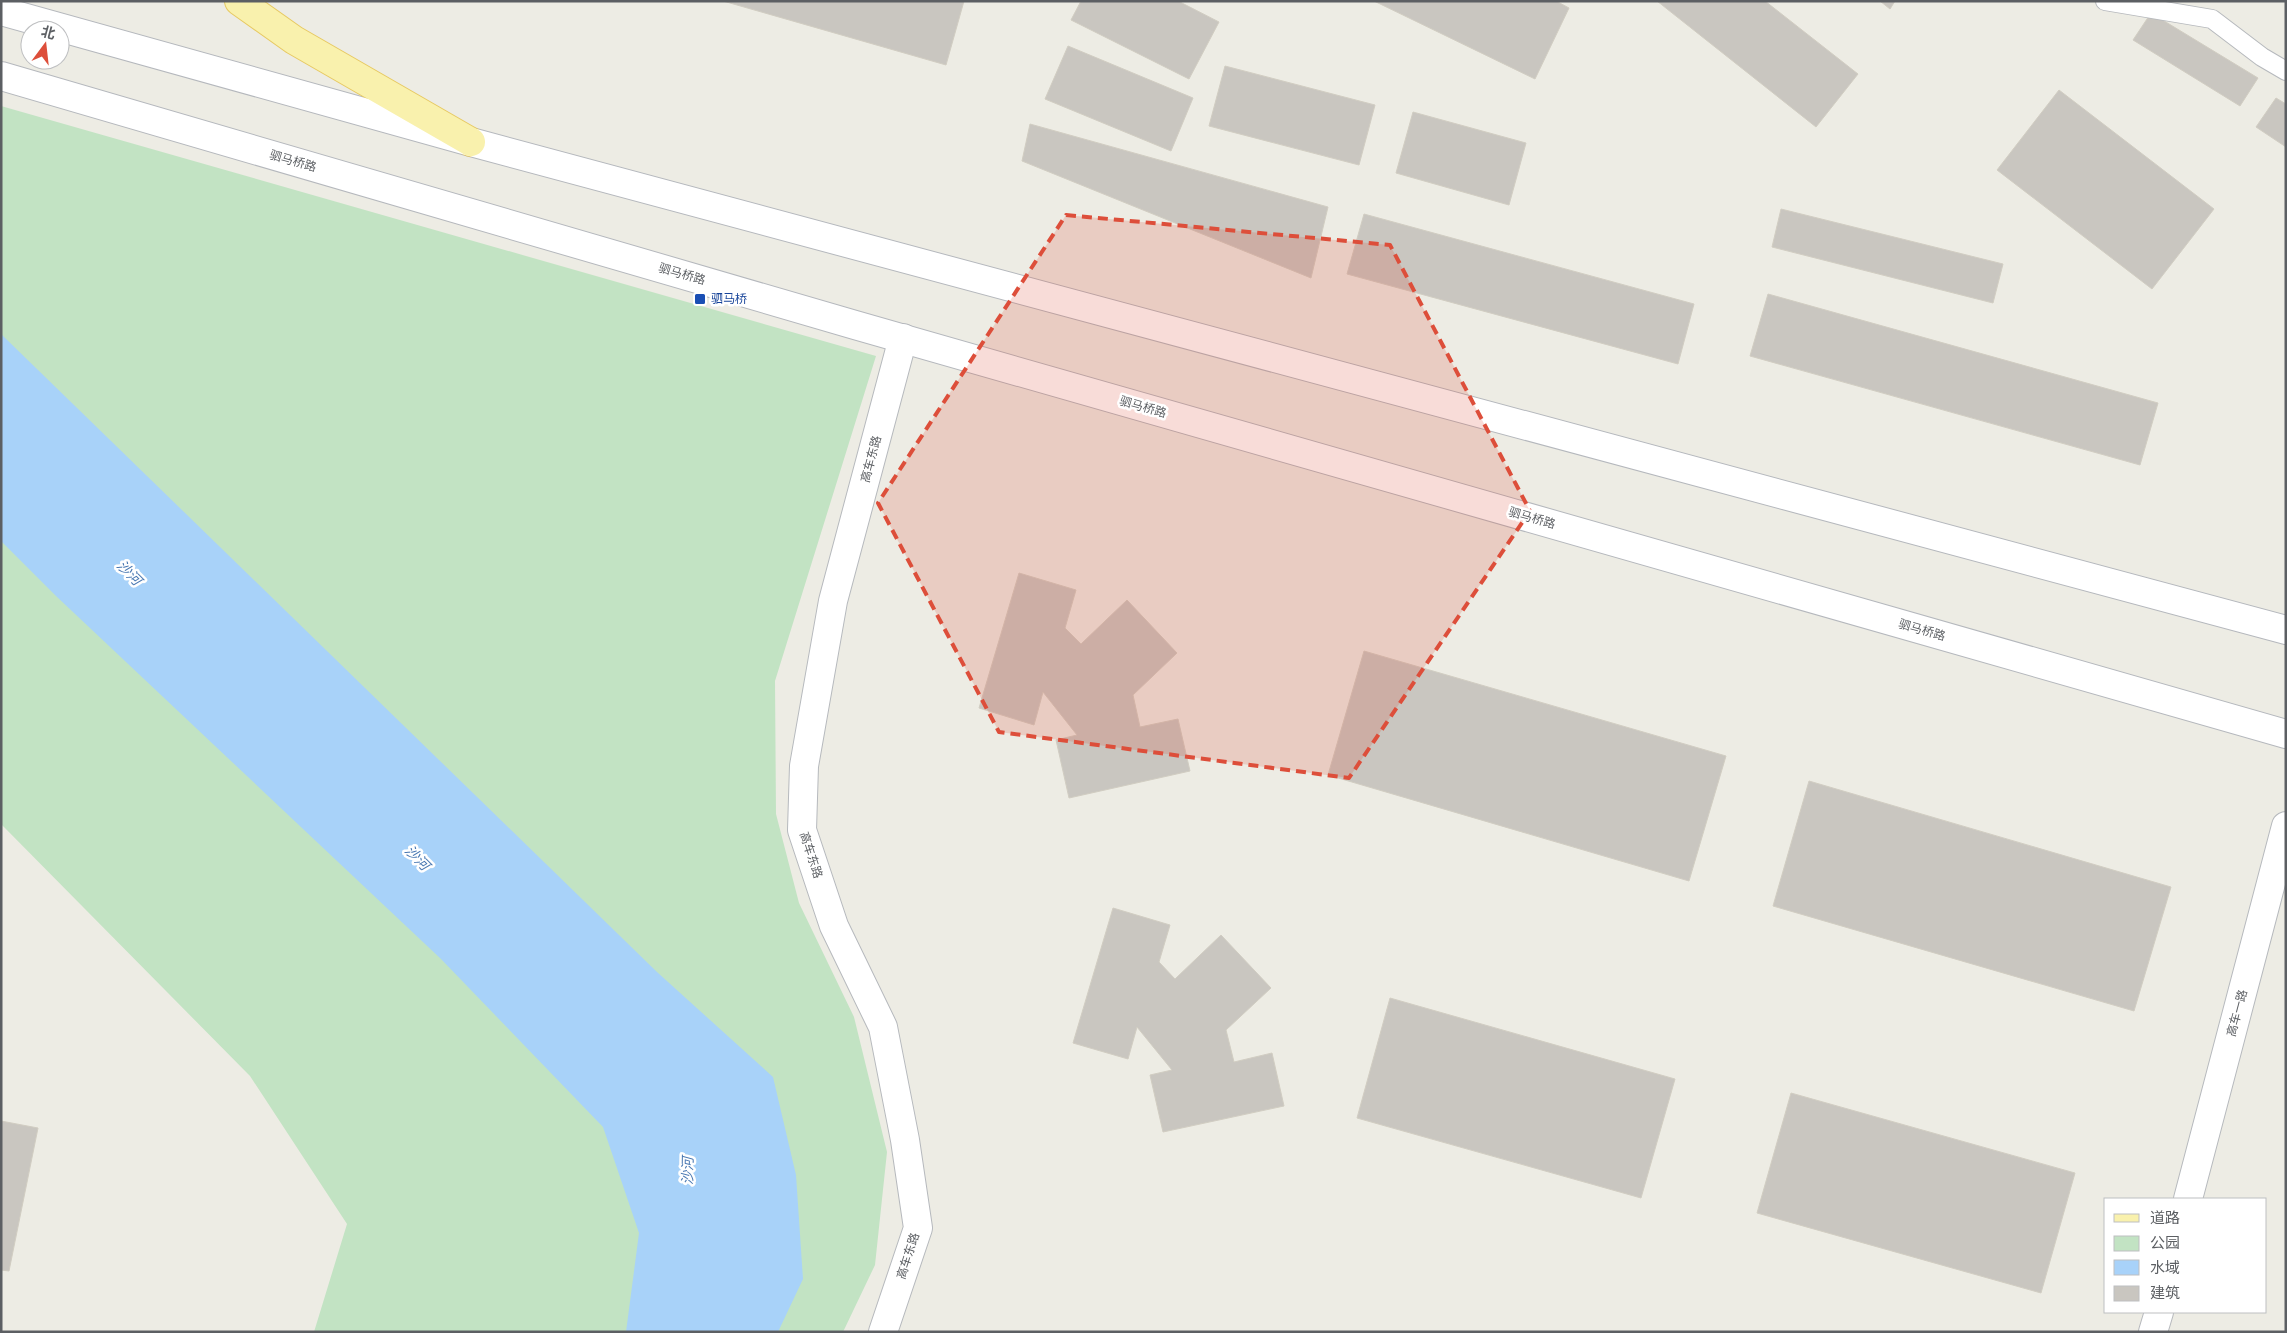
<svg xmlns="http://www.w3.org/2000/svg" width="2287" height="1333" viewBox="0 0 2287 1333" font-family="'Fira Sans','Noto Sans SC',sans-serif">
  <rect width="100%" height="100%" fill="#edece4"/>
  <!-- green -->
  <path fill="#c2e3c3" d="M 1,106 L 876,356 L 775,681 L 776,814 L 799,903 L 854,1017 L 887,1152 L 875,1265 L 843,1332 L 314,1332 L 347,1224 L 250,1076 L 1,824 Z"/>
  <!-- water -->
  <path fill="#a8d2f9" d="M 1,334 L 657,972 L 773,1077 L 796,1175 L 803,1279 L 778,1332 L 626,1332 L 639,1233 L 603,1127 L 441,959 L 56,596 L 1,541 Z"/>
  <!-- building -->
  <path fill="#c9c6c0" stroke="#d1cdc2" d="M 723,1 L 964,1 L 946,65 Z
    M 1081,1 L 1178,1 L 1219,22 L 1189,79 L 1071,20 Z
    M 1374,1 L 1556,1 L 1569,8 L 1535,79 Z
    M 1657,1 L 1765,1 L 1858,74 L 1816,127 Z
    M 1880,1 L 1895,1 L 1890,9 Z
    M 2151,13 L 2258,78 L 2240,106 L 2133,40 Z
    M 1068,46 L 1193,98 L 1171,151 L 1045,99 Z
    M 1225,66 L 1375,105 L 1359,165 L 1209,126 Z
    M 2059,90 L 2214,209 L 2152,289 L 1997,170 Z
    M 2276,98 L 2286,104 L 2286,147 L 2256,127 Z
    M 1413,112 L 1526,143 L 1509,205 L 1396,173 Z
    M 1030,124 L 1328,207 L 1311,278 L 1022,161 Z
    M 1781,209 L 2003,264 L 1993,303 L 1772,247 Z
    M 1364,214 L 1694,304 L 1678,364 L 1347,274 Z
    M 1768,294 L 2158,403 L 2140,465 L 1750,356 Z
    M 1019,573 L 1076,590 L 1065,628 L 1081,644 L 1127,600 L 1177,653 L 1133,695 L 1140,727 L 1178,719 L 1190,771 L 1069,798 L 1056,740 L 1077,735 L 1043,692 L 1034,725 L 979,708 Z
    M 1364,651 L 1726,756 L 1689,881 L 1328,775 Z
    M 1809,781 L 2171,887 L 2134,1011 L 1773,906 Z
    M 1113,908 L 1170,925 L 1159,962 L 1175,979 L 1221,935 L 1271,988 L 1226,1030 L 1234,1062 L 1272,1053 L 1284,1106 L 1163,1132 L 1150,1075 L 1172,1070 L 1137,1027 L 1128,1059 L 1073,1043 Z
    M 1390,998 L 1675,1079 L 1641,1198 L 1357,1118 Z
    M 1791,1093 L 2075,1173 L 2041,1293 L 1757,1213 Z
    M 1,1121 L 38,1128 L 9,1271 L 1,1270 Z"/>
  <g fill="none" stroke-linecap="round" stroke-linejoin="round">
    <!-- service casing -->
    <g stroke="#b6b9bd" stroke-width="20">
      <path id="service" d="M 2105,1 L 2212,19 L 2262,57 L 2286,71"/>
    </g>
    <!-- minor casing -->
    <g stroke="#b6b9bd" stroke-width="30">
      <path id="minor" d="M 2188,1199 L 2286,826
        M 883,1332 L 918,1228 L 905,1140 L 883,1027 L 834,926 L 802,830 L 804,766 L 833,601 L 903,338
        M 2153,1332 L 2159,1312"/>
    </g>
    <!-- secondary casing -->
    <g stroke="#b5b8bd" stroke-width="30">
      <path id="secondary" d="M 1,11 L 471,142 L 2286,630
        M 1,76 L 855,325 L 2286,734"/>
    </g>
    <!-- primary casing -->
    <g stroke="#e7c962" stroke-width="30">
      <path id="primary" d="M 239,1 L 294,40 L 471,142"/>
    </g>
    <!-- service -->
    <use href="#service" stroke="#fff" stroke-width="18"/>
    <!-- minor -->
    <use href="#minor" stroke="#fff" stroke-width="28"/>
    <!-- secondary -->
    <use href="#secondary" stroke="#fff" stroke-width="28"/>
    <!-- primary -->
    <use href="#primary" stroke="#f9f1ad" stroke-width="28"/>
  </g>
  <!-- marked area -->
  <path fill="#dd4e3a" fill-opacity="0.2" stroke="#dd4e3a" stroke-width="4" stroke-dasharray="10 6" stroke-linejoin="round" d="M 1066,215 L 1390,245 L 1530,511 L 1349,778 L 999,732 L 878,503 Z"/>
  <!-- markers -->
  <rect fill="#1a4fb4" stroke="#fff" stroke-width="2" x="694" y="293" width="12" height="12" rx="2.5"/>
  <g text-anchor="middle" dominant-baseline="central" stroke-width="5" stroke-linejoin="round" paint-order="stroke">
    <!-- street labels -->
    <g font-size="12" fill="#5c5f63" stroke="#fff">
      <text transform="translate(293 161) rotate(16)">驷马桥路</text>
      <text transform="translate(682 274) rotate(16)">驷马桥路</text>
      <text transform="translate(1143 407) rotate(16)">驷马桥路</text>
      <text transform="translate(871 459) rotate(-75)">高车东路</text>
      <text transform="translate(1532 518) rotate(16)">驷马桥路</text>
      <text transform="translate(1922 630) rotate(16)">驷马桥路</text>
      <text transform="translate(811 855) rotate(72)">高车东路</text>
      <text transform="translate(2237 1013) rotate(-75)">高车一路</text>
      <text transform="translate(908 1256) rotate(-72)">高车东路</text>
    </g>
    <!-- transit labels -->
    <g font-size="12" fill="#164399" stroke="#fff" text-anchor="start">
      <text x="711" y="299">驷马桥</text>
    </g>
    <!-- water labels -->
    <g font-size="14" font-style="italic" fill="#4978b2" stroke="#fff">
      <text transform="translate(129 573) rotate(45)">沙河</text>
      <text transform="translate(417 858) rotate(45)">沙河</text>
      <text transform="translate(688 1171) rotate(-89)">沙河</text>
    </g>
  </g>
  <!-- border -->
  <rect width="2287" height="1333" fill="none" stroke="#5c5f63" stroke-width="5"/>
  <!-- legend -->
  <rect x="2104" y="1198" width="162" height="115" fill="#ffffff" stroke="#bebfc1"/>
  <rect x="2114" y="1214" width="25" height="8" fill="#f9f1ad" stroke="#bebfc1"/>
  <text x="2150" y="1223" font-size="15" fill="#5c5f63">道路</text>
  <rect x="2114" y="1236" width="25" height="15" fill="#c2e3c3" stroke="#bebfc1"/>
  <text x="2150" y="1248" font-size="15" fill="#5c5f63">公园</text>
  <rect x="2114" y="1260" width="25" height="15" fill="#a8d2f9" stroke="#bebfc1"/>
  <text x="2150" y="1273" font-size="15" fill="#5c5f63">水域</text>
  <rect x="2114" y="1286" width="25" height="15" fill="#c9c6c0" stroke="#bebfc1"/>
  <text x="2150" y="1298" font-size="15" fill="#5c5f63">建筑</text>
  <!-- north arrow -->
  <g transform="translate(45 45) rotate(15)"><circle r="24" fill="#ffffff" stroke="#bebfc1"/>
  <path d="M0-4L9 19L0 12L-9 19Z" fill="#dd4e3a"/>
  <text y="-8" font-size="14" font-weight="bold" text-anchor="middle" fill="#5c5f63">北</text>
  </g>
</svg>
